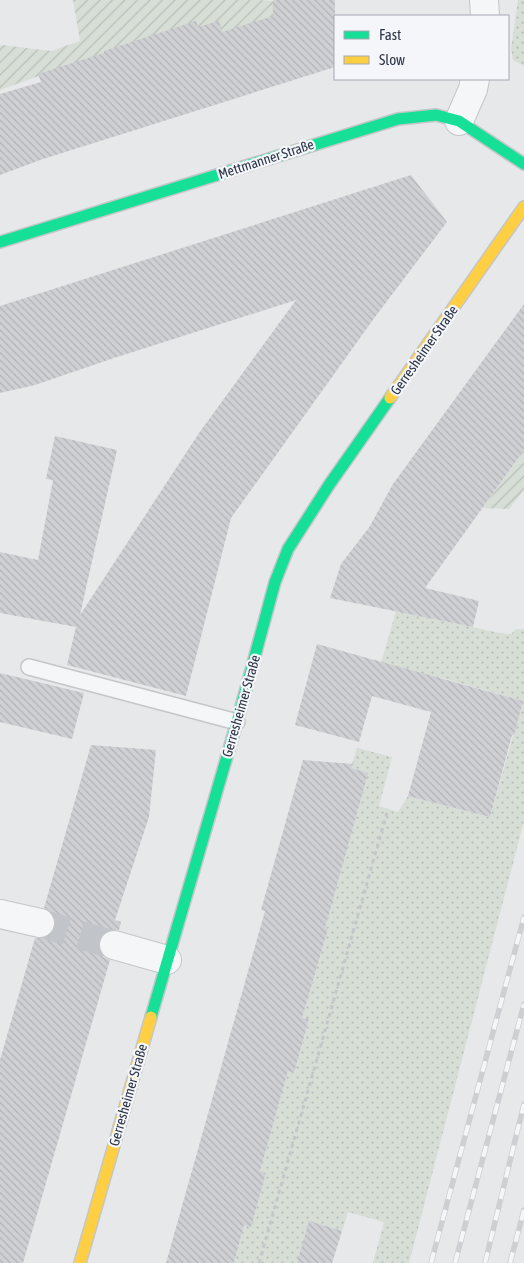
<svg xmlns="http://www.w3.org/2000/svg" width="524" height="1263" viewBox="0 0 524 1263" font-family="'Asap Condensed',sans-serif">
  <defs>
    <pattern id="grass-dots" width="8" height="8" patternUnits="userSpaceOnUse" patternTransform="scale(1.25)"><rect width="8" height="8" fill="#d6ded6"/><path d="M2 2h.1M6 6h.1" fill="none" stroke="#b8bfb9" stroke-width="1.8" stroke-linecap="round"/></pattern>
    <pattern id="garden-furrows" width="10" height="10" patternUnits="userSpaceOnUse" patternTransform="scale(1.25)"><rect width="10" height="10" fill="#d6ded6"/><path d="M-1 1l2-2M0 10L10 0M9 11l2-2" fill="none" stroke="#b8bfb9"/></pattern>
    <pattern id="building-back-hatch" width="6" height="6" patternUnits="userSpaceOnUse" patternTransform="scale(1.25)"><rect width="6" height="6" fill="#ced0d3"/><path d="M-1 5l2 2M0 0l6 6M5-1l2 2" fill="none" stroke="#b1b3b6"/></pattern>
  </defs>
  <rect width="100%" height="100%" fill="#e6e8ea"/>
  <!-- grass -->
  <path fill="url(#grass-dots)" d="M 518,0 L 524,0 L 524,66 L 513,60 L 511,49 Z
    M 396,611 L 500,633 L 511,634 L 516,629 L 524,629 L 524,821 L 409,1263 L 373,1263 L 384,1222 L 348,1212 L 342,1231 L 297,1263 L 234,1263 L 244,1225 L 251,1227 L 266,1173 L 260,1171 L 288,1071 L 294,1073 L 309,1020 L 302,1018 L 328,929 L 325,928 L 351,768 L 357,748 L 392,757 L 379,806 L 398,812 L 408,796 L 490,817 L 523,701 L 439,677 L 428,711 L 372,695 Z"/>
  <!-- garden -->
  <path fill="url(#garden-furrows)" d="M 73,0 L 258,0 L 291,2 L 289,12 L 220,33 L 44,74 L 0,90 L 0,46 L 3,45 L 51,51 L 80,41 Z
    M 524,450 L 524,490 L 509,509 L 483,508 Z"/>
  <!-- building -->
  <path fill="url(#building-back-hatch)" d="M 273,0 L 335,0 L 335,67 L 43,159 L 0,175 L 0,94 L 41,82 L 38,74 L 104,53 L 104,51 L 196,21 L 198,27 L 219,21 L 222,32 L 273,16 Z
    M 411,175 L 447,222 L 375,317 L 231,518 L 186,696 L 67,665 L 76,627 L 0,613 L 0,552 L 38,560 L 53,480 L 46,479 L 55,436 L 117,450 L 80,615 L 199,433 L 296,300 L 114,358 L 35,385 L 0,393 L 0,306 Z
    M 524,304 L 524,450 L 425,588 L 479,601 L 473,627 L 330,598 L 341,564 L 370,526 L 393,484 Z
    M 317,644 L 523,701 L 514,735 L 512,735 L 490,817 L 408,796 L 431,712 L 372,696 L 359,742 L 295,725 Z
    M 0,673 L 84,693 L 72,739 L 0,722 Z
    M 91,745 L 156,750 L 149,817 L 115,920 L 121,922 L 119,930 L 111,930 L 104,934 L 99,941 L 99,948 L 102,956 L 110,960 L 23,1263 L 0,1263 L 0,1060 L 35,938 L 45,938 L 51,934 L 55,927 L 55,918 L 51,912 L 44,908 Z
    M 303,760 L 353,764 L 351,768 L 368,773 L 325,928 L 328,929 L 302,1018 L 309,1019 L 294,1073 L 288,1071 L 260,1171 L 266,1173 L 251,1227 L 244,1225 L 234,1263 L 166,1263 L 265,911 L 261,910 Z
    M 309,1221 L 342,1231 L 332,1263 L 297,1263 Z"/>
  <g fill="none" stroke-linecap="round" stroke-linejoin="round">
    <!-- street-tunnel -->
    <path stroke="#c1c4c9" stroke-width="28" stroke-dasharray="28 14" stroke-linecap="butt" d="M 40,923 L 114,945"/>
    <!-- lane casing -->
    <g stroke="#c4c6c8" stroke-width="18">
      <path id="lane" d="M 29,667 L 237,722"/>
    </g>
    <!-- street casing -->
    <g stroke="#c4c6c8" stroke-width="30">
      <path id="street" d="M 484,0 L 485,16
        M 459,121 L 473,89 L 475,79
        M 0,914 L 40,923
        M 114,945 L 167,960"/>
    </g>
    <!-- fast casing -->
    <g stroke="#c4c6c8" stroke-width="14">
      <path id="fast" d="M 0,242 L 398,119 L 436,115 L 459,121 L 524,164
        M 151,1017 L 237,722 L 275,582 L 288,549 L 329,485 L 390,398"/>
    </g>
    <!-- slow casing -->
    <g stroke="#c4c6c8" stroke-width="14">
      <path id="slow" d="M 390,398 L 524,207
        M 80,1263 L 151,1017"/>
    </g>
    <!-- path -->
    <path stroke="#c5c6ca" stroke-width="3" stroke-dasharray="4 4" stroke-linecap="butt" d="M 259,1263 L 388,809"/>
    <!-- lane -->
    <use href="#lane" stroke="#f5f6f7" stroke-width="15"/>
    <!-- street -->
    <use href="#street" stroke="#f5f6f7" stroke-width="28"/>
    <!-- fast -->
    <use href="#fast" stroke="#16e098" stroke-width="11"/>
    <!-- slow -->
    <use href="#slow" stroke="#ffcf43" stroke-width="11"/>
    <!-- rail casing -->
    <g stroke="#cecfd2" stroke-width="5.5">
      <path id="rail" d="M 431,1263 L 524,917
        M 455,1263 L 524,1004
        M 485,1263 L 524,1104
        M 510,1263 L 524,1210"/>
    </g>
    <!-- rail -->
    <use href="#rail" stroke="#f4f6f9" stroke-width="4" stroke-dasharray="11" stroke-linecap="butt"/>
  </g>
  <g text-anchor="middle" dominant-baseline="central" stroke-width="4.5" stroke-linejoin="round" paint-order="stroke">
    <!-- street labels -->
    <g font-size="14" fill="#2b3445" stroke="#f4f6f9">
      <text transform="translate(266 159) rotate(-18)">Mettmanner Straße</text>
      <text transform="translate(424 350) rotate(-55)">Gerresheimer Straße</text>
      <text transform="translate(241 706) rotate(-74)">Gerresheimer Straße</text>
      <text transform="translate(128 1095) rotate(-74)">Gerresheimer Straße</text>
    </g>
  </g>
  <!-- legend -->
  <rect x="334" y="15" width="175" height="65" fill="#f4f6f9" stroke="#a4a8b1"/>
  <rect x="344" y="31" width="25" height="8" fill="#16e098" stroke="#a4a8b1"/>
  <text x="379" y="40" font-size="15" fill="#2b3445">Fast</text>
  <rect x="344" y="56" width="25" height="8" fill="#ffcf43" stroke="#a4a8b1"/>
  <text x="379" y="65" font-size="15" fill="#2b3445">Slow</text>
</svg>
